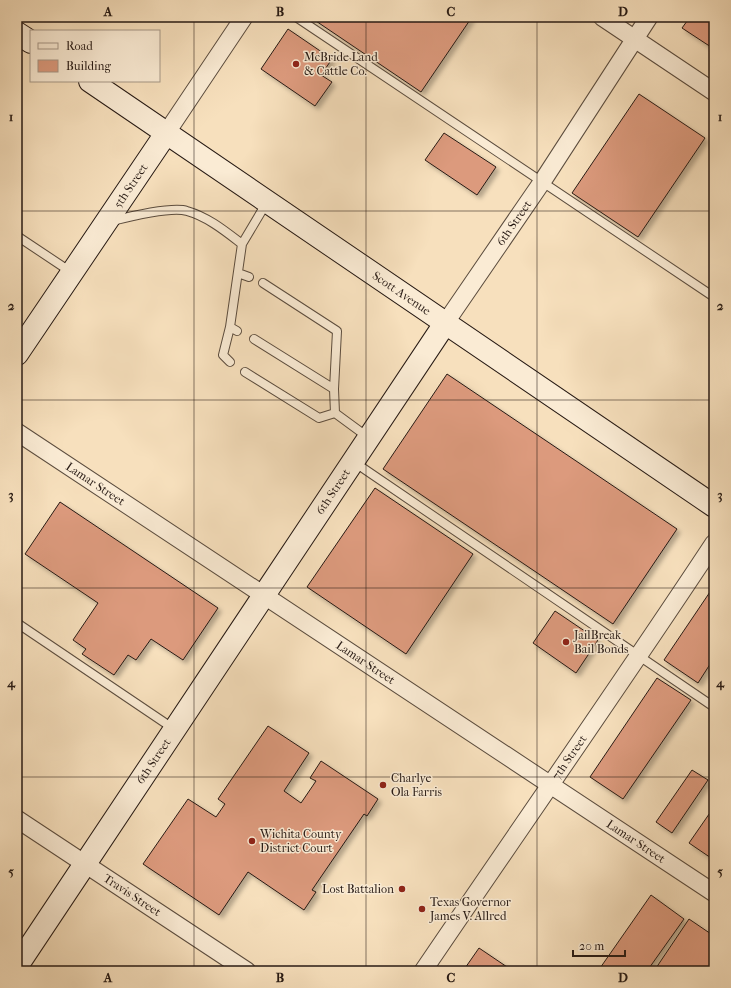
<svg xmlns="http://www.w3.org/2000/svg" width="731" height="988" viewBox="0 0 731 988" font-family="'IM FELL French Canon',serif">
  <defs>
    <filter id="shadow"><feDropShadow dx="3.5" dy="3.5" stdDeviation="2" flood-color="#0004"/></filter>
  </defs>
  <rect width="100%" height="100%" fill="#f7e0bd"/>
  <filter id="stains"><feTurbulence type="fractalNoise" baseFrequency=".005" numOctaves="4"/><feColorMatrix values="0 0 0 0 .2 0 0 0 0 .09 0 0 0 0 .02 0 0 0 .5 -.17"/></filter>
  <radialGradient id="worn" r=".72"><stop offset=".6" stop-color="#630" stop-opacity="0"/><stop offset="1" stop-color="#630" stop-opacity=".3"/></radialGradient>
  <!-- building -->
  <path fill="#dc9a7d" stroke="#271a14" filter="url(#shadow)" d="M 310,17 L 472,17 L 421,92 Z
    M 690,17 L 714,17 L 714,49 L 682,28 Z
    M 288,29 L 332,59 L 321,75 L 332,82 L 315,106 L 261,69 Z
    M 639,94 L 705,138 L 638,237 L 572,193 Z
    M 444,133 L 496,167 L 477,195 L 425,160 Z
    M 447,374 L 677,529 L 613,624 L 383,469 Z
    M 375,488 L 473,554 L 406,654 L 307,587 Z
    M 60,502 L 218,608 L 183,660 L 151,639 L 136,660 L 128,655 L 114,675 L 82,654 L 86,649 L 73,640 L 98,603 L 25,554 Z
    M 714,586 L 714,658 L 698,683 L 664,660 Z
    M 555,611 L 598,640 L 576,673 L 533,643 Z
    M 657,678 L 691,700 L 623,799 L 590,777 Z
    M 268,726 L 309,753 L 284,791 L 301,803 L 316,781 L 310,778 L 321,761 L 378,799 L 367,816 L 364,814 L 312,890 L 316,892 L 304,910 L 248,872 L 219,915 L 143,864 L 188,799 L 216,817 L 225,804 L 218,799 Z
    M 692,770 L 708,780 L 672,833 L 656,822 Z
    M 714,807 L 714,860 L 689,843 Z
    M 651,895 L 684,919 L 647,971 L 598,971 Z
    M 689,919 L 714,936 L 714,961 L 707,971 L 654,971 Z
    M 479,948 L 513,971 L 463,971 Z
    M 714,961 L 714,971 L 707,971 Z"/>
  <g fill="none" stroke-linecap="round" stroke-linejoin="round">
    <!-- service casing -->
    <g stroke="#5b4c3e" stroke-width="10">
      <path id="service" d="M 296,17 L 714,297
        M 112,221 C 128,217 172,206 187,211 C 208,217 225,231 242,244
        M 17,236 L 71,272
        M 238,273 L 249,277
        M 263,283 L 337,331 L 334,389
        M 237,331 L 230,327 L 242,244 L 267,202
        M 254,339 L 334,389 L 335,413 L 369,438
        M 230,362 L 223,355 L 230,327
        M 245,372 L 319,418 L 335,413
        M 354,462 L 714,707
        M 17,623 L 174,729"/>
    </g>
    <!-- minor casing -->
    <g stroke="#5b4c3e" stroke-width="19">
      <g id="minor">
        <path d="M 602,17 L 714,92"/>
        <path d="M 167,132 L 244,17"/>
        <path id="s1" d="M 446,322 L 542,182 L 649,17"/>
        <path id="s2" d="M 17,432 L 714,893"/>
        <path id="s3" d="M 17,819 L 247,971"/>
        <path id="s4" d="M 423,971 C 520,828 619,687 714,543"/>
      </g>
    </g>
    <!-- secondary casing -->
    <g stroke="#271a14" stroke-width="24">
      <g id="secondary">
        <path d="M 17,33 L 31,42"/>
        <path id="s5" d="M 90,81 L 714,506"/>
        <path id="s6" d="M 17,354 L 167,132"/>
        <path id="s7" d="M 17,966 L 446,322"/>
      </g>
    </g>
    <!-- service -->
    <use href="#service" stroke="#faebd4" stroke-width="8"/>
    <!-- minor -->
    <use href="#minor" stroke="#faebd4" stroke-width="17"/>
    <!-- secondary -->
    <use href="#secondary" stroke="#faebd4" stroke-width="22"/>
  </g>
  <!-- grid -->
  <path fill="none" stroke="#271a14" stroke-width="1" stroke-opacity="0.55" d="M 194,17 L 194,971M 366,17 L 366,971M 537,17 L 537,971M 17,211 L 714,211M 17,400 L 714,400M 17,588 L 714,588M 17,777 L 714,777"/>
  <!-- markers -->
  <g fill="#8f2418" stroke="#faebd4" stroke-width="1.5">
    <circle cx="296" cy="64" r="4"/>
    <circle cx="566" cy="642" r="4"/>
    <circle cx="383" cy="785" r="4"/>
    <circle cx="252" cy="841" r="4"/>
    <circle cx="402" cy="889" r="4"/>
    <circle cx="422" cy="909" r="4"/>
  </g>
  <g text-anchor="middle" dominant-baseline="central" stroke-width="3" stroke-linejoin="round" paint-order="stroke">
    <!-- poi labels -->
    <g font-size="12" fill="#271a14" stroke="#faebd4" text-anchor="start">
      <text x="304" y="57">McBride Land<tspan x="304" dy="14">&amp; Cattle Co.</tspan></text>
      <text x="574" y="635">JailBreak<tspan x="574" dy="14">Bail Bonds</tspan></text>
      <text x="391" y="778">Charlye<tspan x="391" dy="14">Ola Farris</tspan></text>
      <text x="260" y="834">Wichita County<tspan x="260" dy="14">District Court</tspan></text>
      <text x="394" y="889" text-anchor="end">Lost Battalion</text>
      <text x="430" y="902">Texas Governor<tspan x="430" dy="14">James V. Allred</tspan></text>
    </g>
    <!-- street labels -->
    <g font-size="12" fill="#271a14" stroke="#faebd4">
      <text stroke="none"><textPath href="#s6" startOffset="203">5th Street</textPath></text>
      <text stroke="none"><textPath href="#s1" startOffset="120">6th Street</textPath></text>
      <text stroke="none"><textPath href="#s5" startOffset="377">Scott Avenue</textPath></text>
      <text stroke="none"><textPath href="#s2" startOffset="94">Lamar Street</textPath></text>
      <text stroke="none"><textPath href="#s7" startOffset="570">6th Street</textPath></text>
      <text stroke="none"><textPath href="#s2" startOffset="418">Lamar Street</textPath></text>
      <text stroke="none"><textPath href="#s4" startOffset="259">7th Street</textPath></text>
      <text stroke="none"><textPath href="#s7" startOffset="246">6th Street</textPath></text>
      <text stroke="none"><textPath href="#s2" startOffset="742">Lamar Street</textPath></text>
      <text stroke="none"><textPath href="#s3" startOffset="138">Travis Street</textPath></text>
    </g>
  </g>
  <!-- margin -->
  <rect width="731" height="988" fill="none" stroke="#f7e0bd" stroke-width="44"/>
  <!-- legend -->
  <rect x="30" y="30" width="130" height="52" fill="#faebd4" stroke="#a69787"/>
  <rect x="38" y="43" width="20" height="6" fill="#faebd4" stroke="#a69787"/>
  <text x="66" y="50" font-size="12" fill="#271a14">Road</text>
  <rect x="38" y="60" width="20" height="12" fill="#dc9a7d" stroke="#a69787"/>
  <text x="66" y="70" font-size="12" fill="#271a14">Building</text>
  <!-- scale -->
  <path d="M573 950v6h52v-6" fill="none" stroke="#271a14" stroke-width="2"/>
  <text x="579" y="950" font-size="12" fill="#271a14" stroke="#faebd4" stroke-width="3" paint-order="stroke">20 m</text>
  <rect x="22" y="22" width="687" height="944" fill="none" stroke="#271a14" stroke-width="1.5"/>
  <g font-size="13" text-anchor="middle" font-weight="bold" fill="#271a14">
    <text x="108" y="16">A</text>
    <text x="280" y="16">B</text>
    <text x="451" y="16">C</text>
    <text x="623" y="16">D</text>
    <text x="11" y="121">1</text>
    <text x="720" y="121">1</text>
    <text x="11" y="310">2</text>
    <text x="720" y="310">2</text>
    <text x="11" y="499">3</text>
    <text x="720" y="499">3</text>
    <text x="11" y="687">4</text>
    <text x="720" y="687">4</text>
    <text x="11" y="876">5</text>
    <text x="720" y="876">5</text>
    <text x="108" y="982">A</text>
    <text x="280" y="982">B</text>
    <text x="451" y="982">C</text>
    <text x="623" y="982">D</text>
  </g>
  <rect width="100%" height="100%" filter="url(#stains)"/>
  <rect width="100%" height="100%" fill="url(#worn)"/>
</svg>
